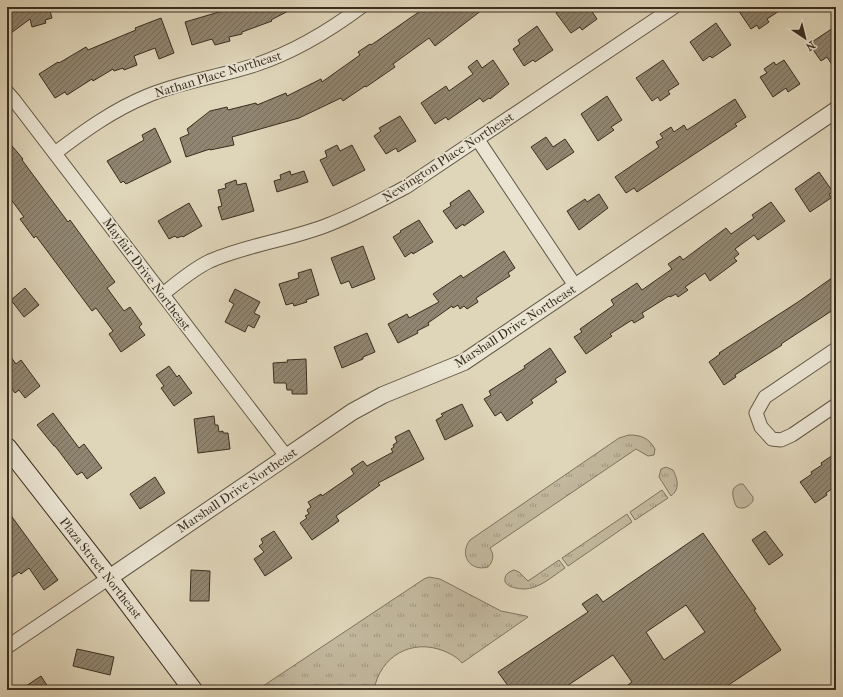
<svg xmlns="http://www.w3.org/2000/svg" width="843" height="697" viewBox="0 0 843 697" font-family="'IM FELL French Canon',serif">
  <defs>
    <pattern id="grass-tufts" width="24" height="20" patternUnits="userSpaceOnUse"><rect width="24" height="20" fill="#c3b99f"/><path d="M3 7l-1-3M5 7V3M7 7l1-3M15 17l-1-3M17 17v-4M19 17l1-3" fill="none" stroke="#9f9781"/></pattern>
    <pattern id="building-hatch" width="6" height="6" patternUnits="userSpaceOnUse"><rect width="6" height="6" fill="#908570"/><path d="M-1 1l2-2M0 6l6-6M5 7l2-2" fill="none" stroke="#776d5c"/></pattern>
  </defs>
  <rect width="100%" height="100%" fill="#dfd5b9"/>
  <filter id="stains"><feTurbulence type="fractalNoise" baseFrequency=".005" numOctaves="4"/><feColorMatrix values="0 0 0 0 .2 0 0 0 0 .09 0 0 0 0 .02 0 0 0 .5 -.17"/></filter>
  <radialGradient id="worn" r=".72"><stop offset=".6" stop-color="#630" stop-opacity="0"/><stop offset="1" stop-color="#630" stop-opacity=".3"/></radialGradient>
  <!-- grass -->
  <path fill="url(#grass-tufts)" stroke="#7e7460" d="M 629,435 C 641,435 649,438 655,449 L 654,455 L 648,456 L 636,449 L 490,548 C 494,555 494,560 488,567 C 469,572 459,554 470,540 L 619,438 Z
    M 666,467 L 673,470 C 678,480 680,489 671,496 L 659,477 L 661,469 Z
    M 662,490 L 668,498 L 635,520 L 630,512 Z
    M 627,514 L 632,522 L 568,566 L 562,558 Z
    M 559,560 L 565,568 C 550,578 535,593 516,588 C 511,587 508,586 505,582 C 504,575 508,572 514,570 L 519,572 L 528,581 Z
    M 429,577 L 440,579 L 501,611 L 526,616 L 528,617 L 462,663 C 457,657 451,654 444,651 C 412,638 380,656 374,690 L 257,690 L 424,579 Z"/>
  <!-- park -->
  <path fill="#c3b99f" stroke="#7e7460" d="M 740,484 L 743,484 L 753,497 L 753,501 C 749,506 744,510 737,507 C 734,503 731,492 734,488 C 735,487 739,484 740,484 Z"/>
  <!-- building -->
  <path fill="url(#building-hatch)" stroke="#3a2e20" fill-rule="evenodd" d="M 7,7 L 49,7 L 52,18 L 45,20 L 46,23 L 32,27 L 30,19 L 7,36 Z
    M 236,7 L 296,7 L 271,20 L 272,21 L 242,32 L 242,34 L 229,37 L 230,41 L 215,45 L 212,39 L 192,45 L 185,22 Z
    M 426,7 L 486,7 L 435,46 L 429,38 L 393,64 L 395,67 L 366,87 L 365,86 L 343,101 L 341,98 L 299,118 L 232,137 L 234,145 L 210,150 L 210,149 L 186,157 L 180,138 L 189,134 L 187,129 L 210,111 L 227,107 L 228,110 L 256,103 L 257,105 L 286,93 L 287,96 L 321,79 L 322,82 L 360,55 L 358,52 L 370,44 L 371,45 L 377,41 Z
    M 564,7 L 589,7 L 597,19 L 582,30 L 580,27 L 571,33 L 556,13 Z
    M 736,7 L 785,7 L 767,19 L 769,22 L 759,29 L 757,25 L 751,29 Z
    M 161,18 L 174,53 L 159,59 L 155,48 L 134,56 L 137,65 L 124,70 L 123,68 L 114,71 L 113,69 L 93,81 L 92,79 L 67,95 L 65,92 L 55,98 L 39,74 L 58,62 L 59,63 L 86,47 L 88,50 L 136,30 L 135,28 Z
    M 716,23 L 731,45 L 712,58 L 710,56 L 703,61 L 690,42 Z
    M 537,26 L 553,50 L 535,62 L 533,60 L 524,66 L 513,49 L 520,44 L 518,40 Z
    M 836,26 L 836,71 L 827,57 L 821,61 L 809,44 Z
    M 477,60 L 482,68 L 493,60 L 509,84 L 490,99 L 489,98 L 483,102 L 480,98 L 448,120 L 446,117 L 435,124 L 421,103 L 446,86 L 449,91 L 473,74 L 468,67 Z
    M 663,60 L 679,84 L 668,91 L 670,94 L 660,101 L 658,97 L 652,101 L 636,78 Z
    M 784,60 L 800,84 L 788,92 L 786,88 L 773,97 L 760,77 L 767,73 L 764,69 L 774,62 L 776,65 Z
    M 607,96 L 622,120 L 611,127 L 614,130 L 598,141 L 581,114 Z
    M 735,99 L 746,117 L 735,124 L 737,126 L 637,192 L 634,188 L 626,193 L 615,177 L 659,147 L 656,142 L 663,138 L 660,134 L 671,127 L 674,132 L 684,125 L 687,130 Z
    M 400,116 L 416,141 L 398,152 L 396,148 L 386,154 L 374,136 L 381,131 L 379,128 Z
    M 155,128 L 171,162 L 126,184 L 123,181 L 121,183 L 107,161 L 144,140 L 142,135 Z
    M 546,137 L 553,147 L 565,139 L 574,152 L 547,170 L 531,147 Z
    M 7,140 L 23,159 L 22,160 L 68,222 L 70,220 L 115,282 L 107,288 L 124,311 L 130,307 L 142,324 L 139,327 L 145,335 L 121,352 L 109,334 L 113,331 L 96,308 L 92,311 L 36,236 L 34,238 L 20,219 L 24,217 L 7,194 Z
    M 337,145 L 340,151 L 352,145 L 365,170 L 333,186 L 320,160 L 327,157 L 325,151 Z
    M 290,171 L 291,175 L 304,171 L 308,182 L 277,192 L 274,181 L 281,179 L 280,175 Z
    M 819,172 L 833,192 L 829,194 L 831,198 L 810,212 L 795,189 Z
    M 236,180 L 237,185 L 246,183 L 254,211 L 222,220 L 218,207 L 222,206 L 218,190 L 226,188 L 225,184 Z
    M 469,190 L 484,212 L 464,226 L 463,224 L 456,229 L 443,211 L 451,206 L 450,203 Z
    M 599,194 L 608,208 L 579,230 L 567,211 L 585,199 L 587,202 Z
    M 771,202 L 785,221 L 758,240 L 754,235 L 735,249 L 739,254 L 734,258 L 737,261 L 710,281 L 705,273 L 685,287 L 688,290 L 678,297 L 676,294 L 670,297 L 669,296 L 642,313 L 644,317 L 634,323 L 632,320 L 610,334 L 612,336 L 586,354 L 574,337 L 582,332 L 580,329 L 614,305 L 611,300 L 637,283 L 642,290 L 672,269 L 668,264 L 680,256 L 683,260 L 726,228 L 731,234 L 754,218 L 752,215 Z
    M 189,203 L 202,226 L 183,237 L 182,236 L 177,238 L 175,236 L 169,239 L 158,221 Z
    M 419,220 L 433,242 L 413,254 L 412,252 L 405,257 L 393,237 L 401,232 L 400,231 Z
    M 363,246 L 375,279 L 352,288 L 349,281 L 341,284 L 331,258 Z
    M 504,251 L 515,268 L 508,273 L 510,276 L 476,298 L 478,302 L 467,309 L 464,306 L 460,309 L 458,305 L 453,308 L 452,306 L 428,323 L 429,325 L 417,331 L 418,333 L 398,343 L 388,324 L 407,314 L 409,318 L 439,302 L 433,294 L 461,275 L 463,278 Z
    M 311,269 L 319,295 L 306,300 L 307,302 L 294,306 L 293,303 L 286,305 L 279,284 L 299,278 L 298,273 Z
    M 836,275 L 836,308 L 781,344 L 782,345 L 735,375 L 736,377 L 724,385 L 709,362 L 720,354 L 719,353 L 798,302 Z
    M 25,288 L 39,305 L 24,317 L 11,300 Z
    M 235,289 L 260,302 L 254,313 L 260,316 L 254,328 L 248,325 L 245,332 L 225,322 L 234,304 L 229,301 Z
    M 367,333 L 375,352 L 363,357 L 363,359 L 342,368 L 334,347 Z
    M 550,348 L 566,372 L 555,379 L 557,382 L 531,400 L 533,403 L 507,421 L 501,412 L 495,416 L 484,399 L 491,395 L 489,391 L 525,368 L 524,366 Z
    M 7,352 L 16,364 L 21,360 L 40,386 L 25,398 L 19,390 L 15,393 L 7,382 Z
    M 306,359 L 307,394 L 292,394 L 292,390 L 287,390 L 286,383 L 274,383 L 273,363 L 288,362 L 287,360 Z
    M 169,366 L 177,377 L 179,375 L 192,393 L 174,406 L 161,388 L 164,386 L 156,375 Z
    M 462,404 L 473,426 L 445,440 L 436,420 L 443,416 L 441,414 Z
    M 53,413 L 79,448 L 84,444 L 102,468 L 87,479 L 82,472 L 77,475 L 55,446 L 54,446 L 37,425 Z
    M 214,416 L 215,425 L 218,425 L 219,432 L 223,431 L 223,433 L 228,433 L 230,449 L 198,453 L 194,419 Z
    M 409,430 L 424,459 L 378,483 L 380,485 L 336,516 L 339,521 L 312,540 L 300,523 L 307,518 L 305,516 L 309,514 L 307,510 L 311,507 L 308,502 L 321,494 L 322,496 L 354,474 L 351,469 L 363,461 L 367,466 L 393,452 L 391,449 L 394,447 L 393,445 L 397,442 L 395,437 Z
    M 836,453 L 836,486 L 826,493 L 827,495 L 815,503 L 800,482 L 812,474 L 811,472 L 822,465 L 821,463 Z
    M 155,477 L 165,493 L 140,509 L 130,494 Z
    M 7,510 L 58,580 L 44,590 L 29,568 L 21,574 L 19,572 L 7,581 Z
    M 274,531 L 292,558 L 265,576 L 254,559 L 264,552 L 259,546 L 263,543 L 261,539 Z
    M 765,531 L 783,555 L 769,565 L 752,540 Z
    M 703,533 L 756,609 L 754,610 L 781,650 L 721,690 L 621,690 L 632,682 L 613,655 L 561,690 L 511,690 L 498,672 L 588,612 L 582,604 L 597,594 L 603,602 ZM 686,605 L 705,632 L 664,660 L 646,632 Z
    M 191,570 L 210,571 L 209,601 L 190,601 Z
    M 77,649 L 114,657 L 110,675 L 73,666 Z
    M 41,676 L 50,690 L 20,690 Z"/>
  <g fill="none" stroke-linecap="round" stroke-linejoin="round">
    <!-- minor casing -->
    <g stroke="#635846" stroke-width="15">
      <path id="minor" d="M 7,92 L 14,100 L 286,456
        M 478,140 L 576,287
        M 55,153 C 84,131 113,110 147,96 C 182,81 219,77 255,65 C 294,52 329,31 361,7
        M 163,294 C 178,282 193,269 210,261 C 249,244 291,240 330,224 C 356,214 381,200 406,187 L 674,7
        M 836,349 L 765,397 L 756,413 L 761,427 L 772,439 L 781,440 L 792,435 L 836,405
        M 7,647 L 109,578"/>
    </g>
    <!-- tertiary casing -->
    <g stroke="#635846" stroke-width="18">
      <path id="tertiary" d="M 109,578 L 352,412 L 383,395 L 464,362 L 836,110"/>
    </g>
    <!-- secondary casing -->
    <g stroke="#3a2e20" stroke-width="20">
      <path id="secondary" d="M 7,447 L 109,578 L 193,690"/>
    </g>
    <!-- minor -->
    <use href="#minor" stroke="#eae4d2" stroke-width="13"/>
    <!-- tertiary -->
    <use href="#tertiary" stroke="#eae4d2" stroke-width="16"/>
    <!-- secondary -->
    <use href="#secondary" stroke="#eae4d2" stroke-width="18"/>
  </g>
  <g text-anchor="middle" dominant-baseline="central" stroke-width="3.5" stroke-linejoin="round" paint-order="stroke">
    <!-- street labels -->
    <g font-size="13" fill="#3a2e20" stroke="#eae4d2">
      <text transform="translate(218 74) rotate(-17)">Nathan Place Northeast</text>
      <text transform="translate(448 157) rotate(-33)">Newington Place Northeast</text>
      <text transform="translate(147 274) rotate(53)">Mayfair Drive Northeast</text>
      <text transform="translate(515 326) rotate(-33)">Marshall Drive Northeast</text>
      <text transform="translate(237 490) rotate(-34)">Marshall Drive Northeast</text>
      <text transform="translate(101 568) rotate(52)">Plaza Street Northeast</text>
    </g>
  </g>
  <!-- margin -->
  <rect width="843" height="697" fill="none" stroke="#dfd5b9" stroke-width="24"/>
  <rect x="8" y="8" width="827" height="681" fill="none" stroke="#3a2e20" stroke-width="2"/>
  <rect x="12" y="12" width="819" height="673" fill="none" stroke="#3a2e20"/>
  <!-- north arrow -->
  <g transform="translate(805 38) rotate(145)" stroke="#eae4d2" stroke-width="3" paint-order="stroke">
  <path d="M0-3L7 15L0 10L-7 15Z" fill="#3a2e20"/>
  <text y="-6" font-size="11" font-weight="bold" text-anchor="middle" fill="#3a2e20">N</text>
  </g>
  <rect width="100%" height="100%" filter="url(#stains)"/>
  <rect width="100%" height="100%" fill="url(#worn)"/>
</svg>
